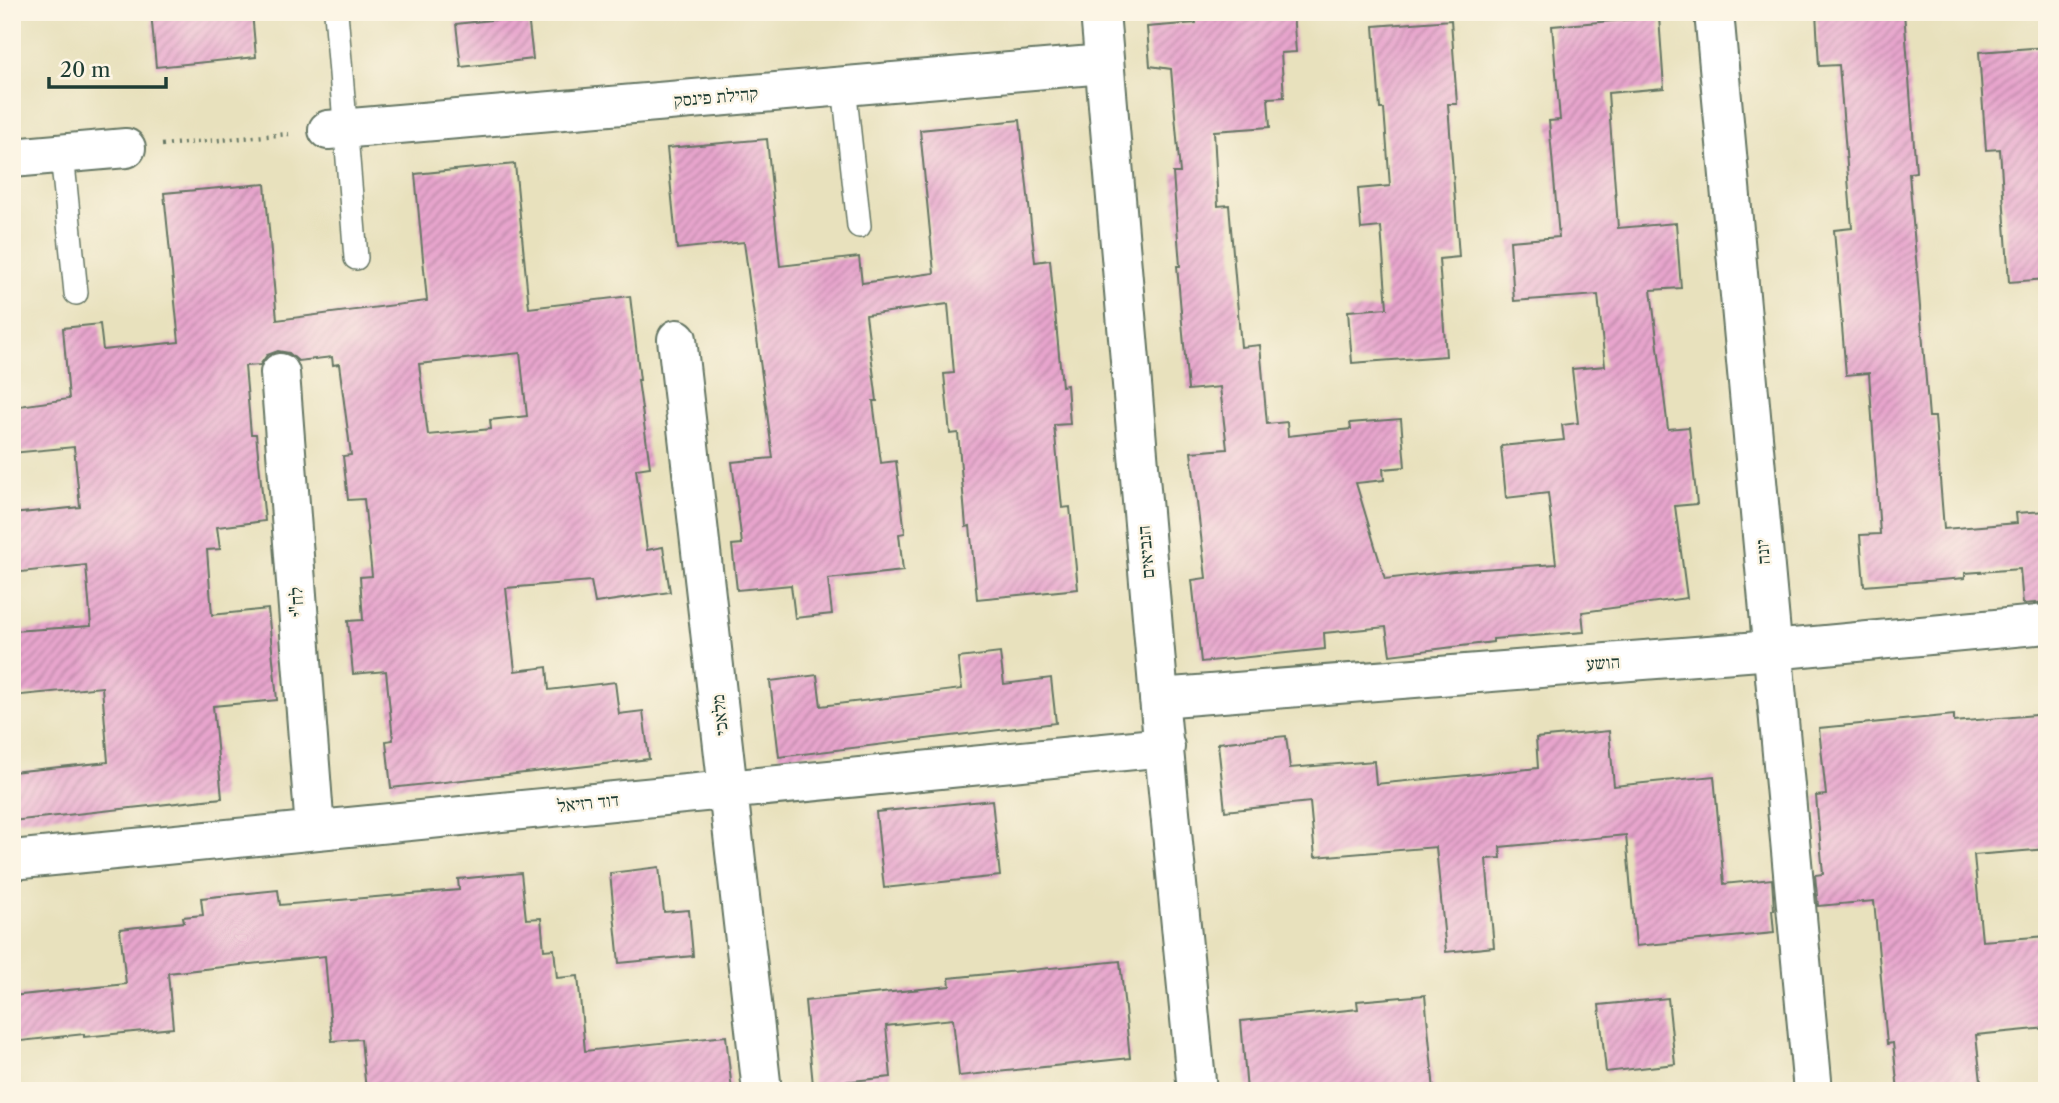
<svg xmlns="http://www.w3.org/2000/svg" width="2059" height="1103" viewBox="0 0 2059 1103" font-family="'Libre Caslon Text','Frank Ruhl Libre',serif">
  <defs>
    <pattern id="building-hatch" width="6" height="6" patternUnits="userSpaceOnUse" patternTransform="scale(1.75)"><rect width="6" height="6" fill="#e8a5cd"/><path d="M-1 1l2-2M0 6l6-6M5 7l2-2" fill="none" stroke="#bb88a7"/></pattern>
  </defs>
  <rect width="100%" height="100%" fill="#fcf5e5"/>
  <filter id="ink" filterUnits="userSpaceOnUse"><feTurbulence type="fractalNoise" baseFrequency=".0143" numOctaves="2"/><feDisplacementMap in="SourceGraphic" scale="14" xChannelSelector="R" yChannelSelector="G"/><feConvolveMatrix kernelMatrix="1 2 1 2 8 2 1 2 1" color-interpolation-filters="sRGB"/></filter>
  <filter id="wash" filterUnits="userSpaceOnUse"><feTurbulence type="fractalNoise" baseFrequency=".00686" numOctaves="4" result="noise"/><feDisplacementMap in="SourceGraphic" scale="28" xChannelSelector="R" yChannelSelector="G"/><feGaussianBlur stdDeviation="1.57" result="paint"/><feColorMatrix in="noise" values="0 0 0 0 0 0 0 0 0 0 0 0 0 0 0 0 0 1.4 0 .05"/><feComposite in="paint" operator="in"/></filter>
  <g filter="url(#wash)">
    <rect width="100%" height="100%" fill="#e8e1bd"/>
    <g id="blocks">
      <!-- building -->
      <path fill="url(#building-hatch)" fill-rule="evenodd" d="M 151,12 L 252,12 L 256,57 L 156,67 Z
        M 1195,12 L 1293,12 L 1296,52 L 1281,53 L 1284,97 L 1268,98 L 1270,127 L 1214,131 L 1218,206 L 1229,205 L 1241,347 L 1260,345 L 1267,424 L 1287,422 L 1288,436 L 1351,429 L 1350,423 L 1401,419 L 1405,467 L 1383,469 L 1384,480 L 1356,483 L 1385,579 L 1453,571 L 1556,564 L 1548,493 L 1506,498 L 1501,446 L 1564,440 L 1562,425 L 1578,423 L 1572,369 L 1605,366 L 1598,295 L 1514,301 L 1510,241 L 1559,237 L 1549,121 L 1560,120 L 1552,26 L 1659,17 L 1664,88 L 1608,93 L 1618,228 L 1676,223 L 1681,288 L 1651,290 L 1668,429 L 1689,427 L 1697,504 L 1675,506 L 1687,598 L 1582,612 L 1584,632 L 1493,639 L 1493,642 L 1390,655 L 1386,627 L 1324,633 L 1325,649 L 1201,662 L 1192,580 L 1206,578 L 1191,452 L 1227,449 L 1220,387 L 1188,390 L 1177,266 L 1180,266 L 1173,173 L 1180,173 L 1171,69 L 1150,66 L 1147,27 L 1196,23 Z
        M 1816,12 L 1904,12 L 1916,172 L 1909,173 L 1929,417 L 1935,417 L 1944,529 L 2017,523 L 2016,513 L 2047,511 L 2047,602 L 2023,604 L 2020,569 L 1965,573 L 1965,578 L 1864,586 L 1860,535 L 1880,534 L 1869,373 L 1846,375 L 1834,230 L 1852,228 L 1839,65 L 1819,66 Z
        M 528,16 L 533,59 L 461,67 L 456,24 Z
        M 1451,20 L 1457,104 L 1448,104 L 1459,257 L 1439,259 L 1446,356 L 1352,363 L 1348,311 L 1387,308 L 1381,227 L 1361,229 L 1358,189 L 1390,186 L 1384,109 L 1380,109 L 1374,26 Z
        M 2047,47 L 2047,279 L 2009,282 L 2000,149 L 1986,150 L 1979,52 Z
        M 1020,120 L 1035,262 L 1050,260 L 1062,386 L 1067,385 L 1070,424 L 1054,425 L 1062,508 L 1070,507 L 1078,589 L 977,599 L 970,526 L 966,527 L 958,433 L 950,434 L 944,374 L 954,373 L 948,304 L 866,315 L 877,401 L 873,401 L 881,463 L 896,461 L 905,533 L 899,534 L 903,571 L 828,579 L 832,614 L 795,618 L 791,585 L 737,590 L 732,545 L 742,544 L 732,462 L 773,458 L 744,242 L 677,249 L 667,148 L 767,139 L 780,266 L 859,257 L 862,283 L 934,273 L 920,130 Z
        M 515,164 L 529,308 L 630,296 L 640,380 L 638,380 L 650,467 L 636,469 L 647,550 L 663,547 L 670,592 L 595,603 L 591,581 L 506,588 L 515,671 L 547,667 L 549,690 L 615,682 L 619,714 L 643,711 L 649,759 L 391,788 L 386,741 L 393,740 L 386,671 L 353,674 L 348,621 L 363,620 L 360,577 L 372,576 L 364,499 L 348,500 L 343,456 L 351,455 L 339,364 L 333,365 L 332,357 L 298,361 L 289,353 L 278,351 L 267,355 L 260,365 L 245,366 L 251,434 L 256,434 L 265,521 L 217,527 L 220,549 L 207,550 L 212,615 L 268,609 L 277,700 L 213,706 L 222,798 L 12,821 L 12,772 L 108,762 L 102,687 L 12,696 L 12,631 L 91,626 L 86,565 L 12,573 L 12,514 L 80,507 L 74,447 L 12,453 L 12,407 L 69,399 L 63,328 L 100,324 L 103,350 L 179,342 L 164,193 L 265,184 L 277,320 L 427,301 L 415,174 ZM 520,353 L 527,416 L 490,420 L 491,429 L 428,435 L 419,364 Z
        M 1000,653 L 1004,684 L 1051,678 L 1056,723 L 779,757 L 770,681 L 817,675 L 821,706 L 962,689 L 958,658 Z
        M 2047,714 L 2047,849 L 1974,855 L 1982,941 L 2047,936 L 2047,1028 L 1976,1035 L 1982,1091 L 1898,1091 L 1893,1043 L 1887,1044 L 1874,901 L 1818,906 L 1815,875 L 1823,874 L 1816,796 L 1826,795 L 1819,728 L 1954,715 L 1954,722 Z
        M 1609,731 L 1614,786 L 1714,776 L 1724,884 L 1772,879 L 1774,910 L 1772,910 L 1774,933 L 1636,946 L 1626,835 L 1500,847 L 1501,858 L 1486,859 L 1494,947 L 1446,952 L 1436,847 L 1315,857 L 1310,802 L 1225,811 L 1218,743 L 1286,736 L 1290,768 L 1374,761 L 1376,784 L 1538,768 L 1536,738 Z
        M 992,800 L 1000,876 L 884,888 L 876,812 Z
        M 659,867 L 664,912 L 689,910 L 693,956 L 619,963 L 610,873 Z
        M 521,873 L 526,919 L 541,918 L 544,950 L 554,949 L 557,978 L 578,976 L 585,1051 L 726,1036 L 732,1091 L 366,1091 L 361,1039 L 332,1041 L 325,956 L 168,973 L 173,1028 L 84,1037 L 84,1034 L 12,1042 L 12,996 L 126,984 L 120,929 L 184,922 L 183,917 L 203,915 L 201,898 L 278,890 L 280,905 L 459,890 L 458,879 Z
        M 1120,961 L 1130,1058 L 959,1076 L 953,1019 L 886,1026 L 891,1077 L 813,1085 L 805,1001 L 950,986 L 949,978 Z
        M 1425,995 L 1434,1091 L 1247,1091 L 1241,1021 L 1358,1009 L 1357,1001 Z
        M 1668,998 L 1675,1064 L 1606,1072 L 1599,1005 Z"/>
    </g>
  </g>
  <g filter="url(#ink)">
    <use href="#blocks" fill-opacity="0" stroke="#657664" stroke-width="2"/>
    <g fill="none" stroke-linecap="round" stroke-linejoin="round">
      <!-- service casing -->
      <g stroke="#657664" stroke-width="26">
        <path id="service" d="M 336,12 L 356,258
          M 844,86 L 859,226
          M 62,154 L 76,293"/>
      </g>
      <!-- minor casing -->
      <g stroke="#657664" stroke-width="42">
        <path id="minor" d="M 1714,12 L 1813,1091
          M 328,130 L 1104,64
          M 12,158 L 126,148
          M 677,339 L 762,1091
          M 280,373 L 315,830
          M 1159,698 L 1197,1091
          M 12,860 L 1165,747"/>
      </g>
      <!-- tertiary casing -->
      <g stroke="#657664" stroke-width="42">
        <path id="tertiary" d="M 1100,12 L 1159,698 L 1772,650 L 2047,624"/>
      </g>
      <!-- path -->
      <path stroke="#657664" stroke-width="4.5" stroke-dasharray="2 5" stroke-linecap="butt" d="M 162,145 L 289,134"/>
      <!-- service -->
      <use href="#service" stroke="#fff" stroke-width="23"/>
      <!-- minor -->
      <use href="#minor" stroke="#fff" stroke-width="38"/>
      <!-- tertiary -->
      <use href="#tertiary" stroke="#fff" stroke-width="38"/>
    </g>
  </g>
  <g text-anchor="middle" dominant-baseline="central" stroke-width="5" stroke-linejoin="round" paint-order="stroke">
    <!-- street labels -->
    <g font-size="18" fill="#1f3d34" stroke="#fcf5e5">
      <text transform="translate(716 97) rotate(-5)">קהילת פינסק</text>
      <text transform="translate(1146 552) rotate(-95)">הנביאים</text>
      <text transform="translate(1763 552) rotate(-95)">יונה</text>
      <text transform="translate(297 602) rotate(-94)">לח"י</text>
      <text transform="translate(1603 663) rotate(-4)">הושע</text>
      <text transform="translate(720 715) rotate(-96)">מלאכי</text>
      <text transform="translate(588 803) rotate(-6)">דוד רזיאל</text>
    </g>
  </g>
  <!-- margin -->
  <rect width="2059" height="1103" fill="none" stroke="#fcf5e5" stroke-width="42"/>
  <!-- scale -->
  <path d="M49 77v10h117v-10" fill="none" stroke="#1f3d34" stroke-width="3.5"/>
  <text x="60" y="77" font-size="21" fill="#1f3d34" stroke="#fcf5e5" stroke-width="5" paint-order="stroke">20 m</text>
</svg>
